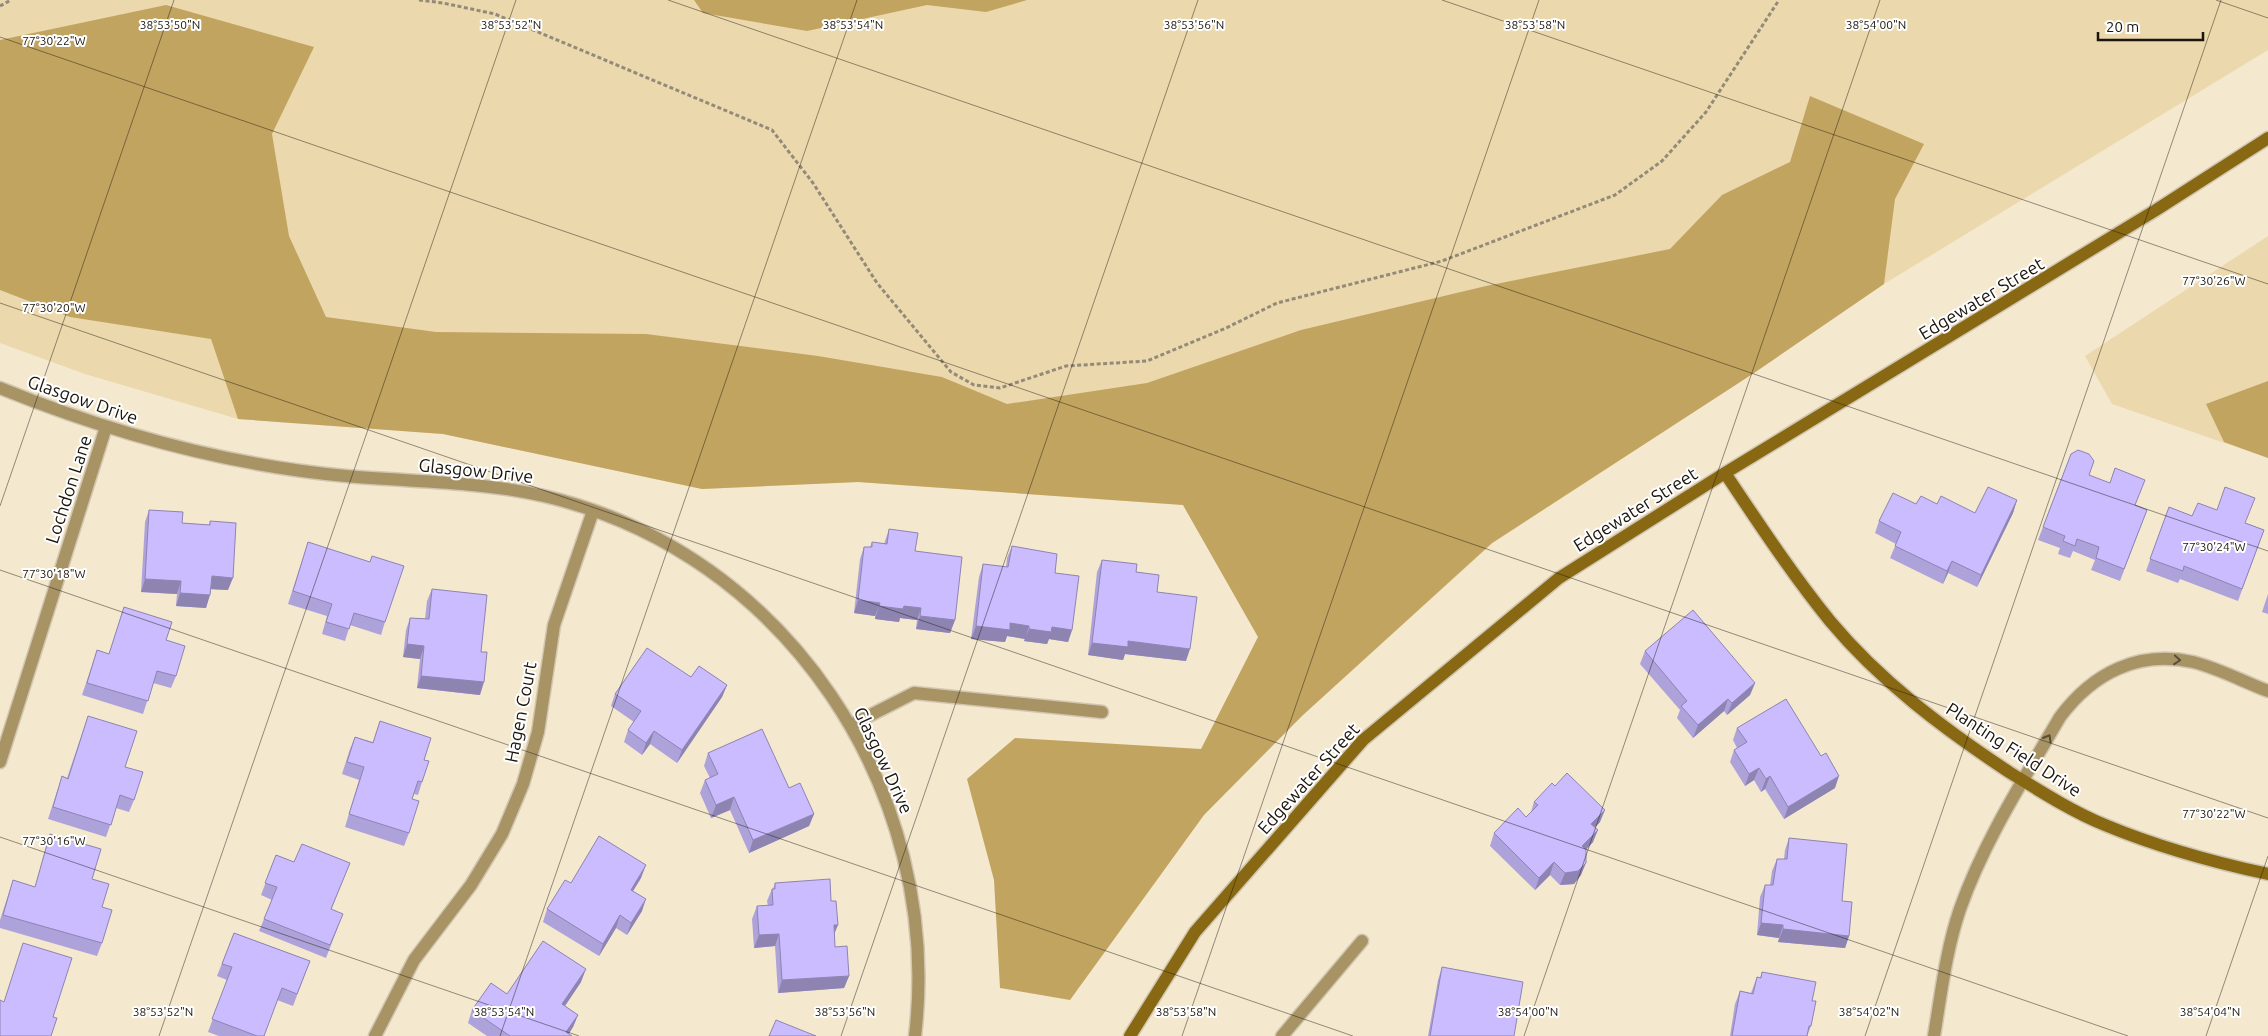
<svg xmlns="http://www.w3.org/2000/svg" width="2268" height="1036" viewBox="0 0 2268 1036" font-family="Ubuntu,sans-serif">
  <rect width="100%" height="100%" fill="#f4e8cf"/>
  <!-- green -->
  <path fill="#ebd8ad" d="M 0,0 L 2268,0 L 2268,50 L 1884,284 L 1754,373 L 1493,543 L 1303,715 L 1183,505 L 858,482 L 702,489 L 443,434 L 238,419 L 85,374 L 0,343 Z
    M 2268,236 L 2268,458 L 2112,404 L 2085,356 Z"/>
  <!-- forest -->
  <path fill="#c2a461" d="M 694,0 L 1027,0 L 986,12 L 927,5 L 807,31 L 703,13 Z
    M 166,5 L 314,47 L 272,134 L 289,236 L 326,317 L 436,332 L 646,334 L 818,356 L 942,377 L 1007,404 L 1147,383 L 1301,330 L 1486,286 L 1670,249 L 1722,195 L 1790,162 L 1810,96 L 1924,144 L 1895,199 L 1884,284 L 1754,373 L 1492,543 L 1303,715 L 1204,815 L 1070,1000 L 1000,988 L 994,880 L 967,779 L 1015,738 L 1201,749 L 1258,637 L 1183,505 L 858,482 L 702,489 L 443,434 L 238,419 L 211,339 L 70,317 L 0,290 L 0,40 Z
    M 2268,381 L 2268,458 L 2224,442 L 2206,404 Z"/>
  <g fill="none" stroke-linecap="round" stroke-linejoin="round">
    <!-- lane casing -->
    <g stroke="#d1c6b0" stroke-width="15">
      <path id="lane" d="M 851,725 L 914,693 L 1102,712"/>
    </g>
    <!-- street casing -->
    <g stroke="#d1c6b0" stroke-width="15">
      <path id="street" d="M 0,388 C 111,433 227,465 346,476 C 412,482 479,481 544,496 C 786,552 944,792 915,1036
        M 0,762 L 106,427
        M 375,1036 L 414,960 L 471,885 L 502,834 L 523,784 L 538,732 L 554,625 L 593,511
        M 1282,1036 L 1362,941
        M 1934,1036 C 1941,994 1946,950 1960,909 C 1984,841 2024,779 2060,717 C 2093,673 2138,650 2193,662 C 2218,668 2244,682 2268,691"/>
    </g>
    <!-- secondary casing -->
    <g stroke="#d1c6b0" stroke-width="15">
      <path id="secondary" d="M 1725,473 C 1759,524 1792,574 1830,621 C 1880,681 1944,729 2009,772 C 2040,791 2071,811 2105,825 C 2158,847 2212,862 2268,874
        M 1130,1036 L 1195,932 L 1363,740 L 1559,578 L 1725,473 L 2156,210 L 2268,138"/>
    </g>
    <!-- path -->
    <path stroke="#938a78" stroke-width="3" stroke-dasharray="4 2.5" stroke-linecap="butt" d="M 419,0 L 443,3 L 495,14 L 772,130 L 813,183 L 877,283 L 951,372 L 974,385 L 1000,388 L 1066,366 L 1147,361 L 1226,328 L 1277,303 L 1442,261 L 1615,195 L 1662,161 L 1706,112 L 1779,0
      M 0,6 L 11,0"/>
    <!-- lane -->
    <use href="#lane" stroke="#a89364" stroke-width="12"/>
    <!-- street -->
    <use href="#street" stroke="#a89364" stroke-width="12"/>
    <!-- secondary -->
    <use href="#secondary" stroke="#886812" stroke-width="12"/>
  </g>
  <!-- wall -->
  <path fill="#aea2db" d="M 2071,454 L 2089,475 L 2135,505 L 2147,510 L 2120,581 L 2091,570 L 2095,560 L 2073,551 L 2070,558 L 2058,554 L 2060,548 L 2038,540 Z
    M 2017,500 L 2013,513 L 1977,587 L 1948,573 L 1943,584 L 1890,558 L 1896,544 L 1875,533 L 1879,521 L 1916,504 L 1937,504 L 1975,513 Z
    M 2169,507 L 2192,516 L 2246,523 L 2264,530 L 2238,601 L 2180,579 L 2178,583 L 2146,571 Z
    M 149,510 L 182,523 L 209,525 L 210,521 L 228,590 L 211,589 L 206,608 L 176,606 L 177,594 L 141,592 L 145,522 Z
    M 889,529 L 915,551 L 955,620 L 950,633 L 916,629 L 917,620 L 900,618 L 899,622 L 875,619 L 875,616 L 854,613 L 860,559 L 864,547 L 870,547 L 872,542 L 884,544 Z
    M 308,542 L 385,622 L 381,635 L 350,625 L 345,641 L 322,634 L 327,616 L 288,604 Z
    M 1012,546 L 1055,573 L 1072,630 L 1068,642 L 1049,639 L 1047,644 L 1024,641 L 1025,639 L 1007,636 L 1005,642 L 971,639 L 979,577 L 983,564 L 1006,567 L 1007,558 Z
    M 1102,560 L 1136,572 L 1157,592 L 1186,661 L 1125,654 L 1123,660 L 1088,655 L 1097,572 Z
    M 432,589 L 481,652 L 480,695 L 417,688 L 420,659 L 403,657 L 406,630 L 410,618 L 425,619 L 427,601 Z
    M 2268,594 L 2268,614 L 2262,612 Z
    M 124,607 L 166,640 L 176,676 L 171,688 L 153,683 L 143,714 L 82,695 L 97,650 L 109,654 Z
    M 1645,651 L 1755,683 L 1750,695 L 1727,715 L 1724,711 L 1693,738 L 1677,718 L 1680,710 L 1640,664 Z
    M 691,677 L 727,685 L 722,697 L 677,763 L 650,744 L 642,755 L 624,742 L 628,730 L 634,722 L 611,706 L 615,694 Z
    M 88,716 L 125,767 L 134,800 L 129,812 L 116,808 L 106,837 L 48,819 L 62,776 L 67,778 Z
    M 380,721 L 424,760 L 422,782 L 418,795 L 414,794 L 412,799 L 409,833 L 404,846 L 345,827 L 359,780 L 342,774 L 350,749 L 355,737 L 373,742 Z
    M 1737,728 L 1835,788 L 1784,819 L 1765,789 L 1761,792 L 1754,780 L 1745,786 L 1730,762 L 1734,750 L 1737,748 L 1733,740 Z
    M 708,753 L 789,788 L 814,814 L 809,826 L 749,853 L 730,810 L 711,818 L 700,793 L 705,780 L 710,778 L 704,766 Z
    M 1534,802 L 1600,822 L 1595,827 L 1593,842 L 1586,850 L 1581,875 L 1574,884 L 1560,885 L 1550,875 L 1535,890 L 1490,846 L 1494,833 L 1526,817 L 1531,812 Z
    M 50,834 L 92,879 L 102,907 L 102,943 L 97,956 L 0,928 L 0,920 L 13,880 L 35,887 L 46,847 Z
    M 1789,838 L 1842,901 L 1849,936 L 1845,948 L 1778,942 L 1779,938 L 1757,935 L 1760,897 L 1765,885 L 1770,885 L 1772,871 L 1777,859 L 1784,859 L 1785,850 Z
    M 276,855 L 294,862 L 345,875 L 331,910 L 338,927 L 326,958 L 259,931 L 272,900 L 261,895 Z
    M 641,878 L 633,891 L 642,911 L 627,935 L 616,928 L 599,956 L 543,922 L 547,909 L 571,883 Z
    M 775,883 L 834,934 L 835,947 L 849,976 L 844,988 L 778,993 L 775,946 L 754,948 L 752,919 L 757,906 L 768,906 L 767,901 L 772,889 L 773,889 Z
    M 234,933 L 310,961 L 293,1006 L 277,1000 L 264,1036 L 219,1036 L 208,1032 L 227,980 L 217,976 Z
    M 1442,967 L 1514,1036 L 1428,1036 L 1438,980 Z
    M 1762,972 L 1812,1001 L 1811,1026 L 1807,1036 L 1730,1036 L 1735,1004 L 1740,991 L 1751,993 L 1757,977 L 1760,978 Z
    M 581,982 L 565,1006 L 578,1015 L 573,1027 L 569,1034 L 572,1036 L 487,1036 L 468,1023 L 472,1010 L 507,994 Z"/>
  <!-- shaded-wall -->
  <path fill="#8d84b2" d="M 2017,500 L 2013,513 L 1977,587 L 1981,575 Z
    M 1952,561 L 1948,573 L 1943,584 L 1947,571 Z
    M 212,576 L 233,578 L 228,590 L 207,589 Z
    M 145,579 L 181,581 L 177,594 L 141,592 Z
    M 180,593 L 210,595 L 206,608 L 176,606 Z
    M 858,600 L 880,603 L 875,616 L 854,613 Z
    M 879,606 L 904,606 L 921,608 L 917,620 L 900,618 L 899,622 L 875,619 Z
    M 920,616 L 955,620 L 950,633 L 916,629 Z
    M 1010,623 L 1029,626 L 1025,639 L 1007,636 L 1005,642 L 971,639 L 976,626 Z
    M 1052,627 L 1072,630 L 1068,642 L 1049,639 L 1047,644 L 1024,641 L 1029,629 Z
    M 1128,641 L 1190,649 L 1186,661 L 1125,654 L 1123,660 L 1088,655 L 1092,643 Z
    M 407,644 L 424,646 L 420,659 L 403,657 Z
    M 421,676 L 484,682 L 480,695 L 417,688 Z
    M 1755,683 L 1750,695 L 1727,715 L 1732,703 Z
    M 727,685 L 722,697 L 677,763 L 682,750 Z
    M 1728,699 L 1724,711 L 1693,738 L 1698,725 Z
    M 654,731 L 650,744 L 642,755 L 646,743 Z
    M 1759,768 L 1754,780 L 1745,786 L 1749,774 Z
    M 1770,776 L 1765,789 L 1761,792 L 1766,779 Z
    M 1839,776 L 1835,788 L 1784,819 L 1788,807 Z
    M 734,797 L 730,810 L 711,818 L 716,805 Z
    M 1605,810 L 1600,822 L 1587,836 L 1591,824 Z
    M 814,814 L 809,826 L 749,853 L 753,840 Z
    M 1598,830 L 1593,842 L 1577,859 L 1582,846 Z
    M 1554,862 L 1550,875 L 1535,890 L 1539,878 Z
    M 1586,863 L 1581,875 L 1574,884 L 1560,885 L 1565,873 Z
    M 646,865 L 641,878 L 626,902 L 631,890 Z
    M 646,899 L 642,911 L 627,935 L 631,923 Z
    M 620,915 L 616,928 L 599,956 L 603,944 Z
    M 1761,923 L 1783,925 L 1779,938 L 1757,935 Z
    M 834,925 L 838,925 L 833,937 Z
    M 1783,929 L 1849,936 L 1845,948 L 1778,942 Z
    M 779,934 L 775,946 L 754,948 L 759,935 Z
    M 586,969 L 581,982 L 558,1016 L 562,1004 Z
    M 849,976 L 844,988 L 778,993 L 782,980 Z
    M 578,1015 L 573,1027 L 567,1036 L 566,1032 Z"/>
  <!-- building -->
  <path fill="#cabcff" stroke="#8d84b2" d="M 2078,450 L 2089,454 L 2094,461 L 2089,475 L 2110,483 L 2115,468 L 2145,480 L 2135,505 L 2147,510 L 2124,569 L 2096,558 L 2099,547 L 2077,539 L 2075,546 L 2063,541 L 2065,536 L 2043,527 L 2071,454 Z
    M 1988,487 L 2017,500 L 1981,575 L 1952,561 L 1947,571 L 1895,546 L 1901,532 L 1879,521 L 1893,493 L 1916,504 L 1921,496 L 1937,504 L 1941,496 L 1975,513 Z
    M 2225,487 L 2255,498 L 2245,523 L 2264,530 L 2242,589 L 2184,566 L 2183,571 L 2150,559 L 2169,507 L 2192,516 L 2198,503 L 2217,510 Z
    M 149,510 L 183,512 L 182,523 L 210,525 L 210,521 L 236,523 L 233,578 L 212,576 L 210,595 L 180,593 L 181,581 L 145,579 Z
    M 889,529 L 918,533 L 915,551 L 962,557 L 955,620 L 920,616 L 921,608 L 904,606 L 903,609 L 879,606 L 880,603 L 858,600 L 864,547 L 872,547 L 872,542 L 887,544 Z
    M 308,542 L 370,562 L 372,556 L 404,566 L 385,622 L 354,613 L 349,629 L 326,622 L 332,604 L 293,591 Z
    M 1012,546 L 1057,554 L 1055,573 L 1079,576 L 1072,630 L 1052,627 L 1051,632 L 1029,629 L 1029,626 L 1010,623 L 1010,630 L 976,626 L 983,564 L 1008,567 Z
    M 1102,560 L 1137,564 L 1136,572 L 1159,575 L 1157,592 L 1197,597 L 1190,649 L 1128,641 L 1128,647 L 1092,643 Z
    M 432,589 L 487,595 L 481,652 L 487,652 L 484,682 L 421,676 L 424,646 L 407,644 L 410,618 L 429,619 Z
    M 124,607 L 172,622 L 166,640 L 185,646 L 176,676 L 157,671 L 148,701 L 87,683 L 97,650 L 109,654 Z
    M 1693,610 L 1755,683 L 1732,703 L 1728,699 L 1698,725 L 1681,706 L 1687,701 L 1645,651 Z
    M 647,648 L 691,677 L 699,666 L 727,685 L 682,750 L 654,731 L 646,743 L 628,730 L 641,711 L 615,694 Z
    M 1786,699 L 1821,756 L 1826,753 L 1839,776 L 1788,807 L 1770,776 L 1766,779 L 1759,768 L 1749,774 L 1734,750 L 1747,742 L 1737,728 Z
    M 88,716 L 137,731 L 125,767 L 143,772 L 134,800 L 120,795 L 111,825 L 53,807 L 62,776 L 68,779 Z
    M 380,721 L 431,738 L 424,760 L 429,761 L 422,782 L 418,781 L 412,799 L 419,801 L 409,833 L 349,814 L 364,767 L 347,762 L 355,737 L 373,743 Z
    M 762,729 L 789,788 L 800,783 L 814,814 L 753,840 L 734,797 L 716,805 L 705,780 L 718,774 L 708,753 Z
    M 1567,773 L 1605,810 L 1591,824 L 1598,830 L 1582,846 L 1586,850 L 1586,863 L 1578,871 L 1565,873 L 1554,862 L 1539,878 L 1494,833 L 1518,808 L 1526,817 L 1538,805 L 1534,802 L 1552,783 L 1555,786 Z
    M 50,834 L 101,849 L 92,879 L 109,884 L 102,907 L 112,910 L 102,943 L 3,915 L 13,880 L 35,887 Z
    M 599,836 L 646,865 L 631,890 L 646,899 L 631,923 L 620,915 L 603,944 L 547,909 L 565,880 L 571,883 Z
    M 1789,838 L 1847,844 L 1842,901 L 1852,902 L 1849,936 L 1783,929 L 1783,925 L 1761,923 L 1765,885 L 1773,885 L 1777,859 L 1787,859 Z
    M 302,844 L 350,863 L 331,909 L 343,914 L 330,945 L 264,919 L 277,887 L 265,883 L 276,855 L 294,862 Z
    M 830,879 L 831,901 L 836,901 L 838,925 L 834,925 L 835,947 L 847,946 L 849,976 L 782,980 L 779,934 L 759,935 L 757,906 L 773,905 L 772,889 L 775,889 L 775,883 Z
    M 234,933 L 310,961 L 297,994 L 282,988 L 264,1036 L 257,1036 L 212,1019 L 232,967 L 222,964 Z
    M 543,941 L 586,969 L 562,1004 L 578,1015 L 566,1032 L 572,1036 L 510,1036 L 472,1010 L 491,983 L 507,994 Z
    M 23,943 L 72,958 L 53,1017 L 57,1018 L 51,1036 L 0,1036 L 0,1000 L 4,1002 Z
    M 1442,967 L 1523,982 L 1514,1036 L 1430,1036 Z
    M 1762,972 L 1816,982 L 1812,1001 L 1816,1001 L 1811,1026 L 1809,1026 L 1807,1036 L 1732,1036 L 1740,991 L 1753,994 L 1757,977 L 1761,978 Z
    M 776,1020 L 816,1036 L 769,1036 Z"/>
  <!-- one-way arrows -->
  <defs><path id="oneway-chevron" d="M-2-3.5L2.5 0L-2 3.5" fill="none" stroke-width="1.6" stroke-linecap="round" stroke-linejoin="round" transform="scale(1.25)"/></defs>
  <g stroke="#5a4e34">
    <use href="#oneway-chevron" transform="translate(2177 660) rotate(5)"/>
    <use href="#oneway-chevron" transform="translate(2048 738) rotate(-60)"/>
  </g>
  <!-- ticks -->
  <path fill="none" stroke="#1a160d" stroke-width="1" stroke-opacity="0.45" d="M 668,0 L 2268,551M 1442,0 L 2268,284M 2216,0 L 2268,18M 0,37 L 2268,818M 0,303 L 2128,1036M 0,506 L 174,0M 0,570 L 1353,1036M 0,837 L 579,1036M 159,1036 L 516,0M 500,1036 L 857,0M 841,1036 L 1198,0M 1182,1036 L 1539,0M 1524,1036 L 1880,0M 1865,1036 L 2221,0M 2206,1036 L 2268,856"/>
  <g text-anchor="middle" dominant-baseline="central" stroke-width="4" stroke-linejoin="round" paint-order="stroke">
    <!-- street labels -->
    <g font-size="18" fill="#1a160d" stroke="#fff">
      <text transform="translate(1981 298) rotate(-31)">Edgewater Street</text>
      <text transform="translate(83 399) rotate(19)">Glasgow Drive</text>
      <text transform="translate(476 470) rotate(6)">Glasgow Drive</text>
      <text transform="translate(68 489) rotate(-72)">Lochdon Lane</text>
      <text transform="translate(1635 509) rotate(-32)">Edgewater Street</text>
      <text transform="translate(520 712) rotate(-79)">Hagen Court</text>
      <text transform="translate(2014 749) rotate(33)">Planting Field Drive</text>
      <text transform="translate(884 760) rotate(65)">Glasgow Drive</text>
      <text transform="translate(1308 778) rotate(-48)">Edgewater Street</text>
    </g>
  </g>
  <g font-size="12" text-anchor="middle" fill="#1a160d" stroke="#fff" stroke-width="4" stroke-linejoin="round" paint-order="stroke">
    <text x="170" y="29">38°53'50"N</text>
    <text x="511" y="29">38°53'52"N</text>
    <text x="853" y="29">38°53'54"N</text>
    <text x="1194" y="29">38°53'56"N</text>
    <text x="1535" y="29">38°53'58"N</text>
    <text x="1876" y="29">38°54'00"N</text>
    <text x="54" y="45">77°30'22"W</text>
    <text x="2214" y="285">77°30'26"W</text>
    <text x="54" y="312">77°30'20"W</text>
    <text x="2214" y="551">77°30'24"W</text>
    <text x="54" y="578">77°30'18"W</text>
    <text x="2214" y="818">77°30'22"W</text>
    <text x="54" y="845">77°30'16"W</text>
    <text x="163" y="1016">38°53'52"N</text>
    <text x="504" y="1016">38°53'54"N</text>
    <text x="845" y="1016">38°53'56"N</text>
    <text x="1186" y="1016">38°53'58"N</text>
    <text x="1528" y="1016">38°54'00"N</text>
    <text x="1869" y="1016">38°54'02"N</text>
    <text x="2210" y="1016">38°54'04"N</text>
  </g>
  <!-- scale -->
  <path d="M2098 32v8h105v-8" fill="none" stroke="#1a160d" stroke-width="2.5"/>
  <text x="2106" y="32" font-size="15" fill="#1a160d" stroke="#ffffff" stroke-width="4" paint-order="stroke">20 m</text>
</svg>
